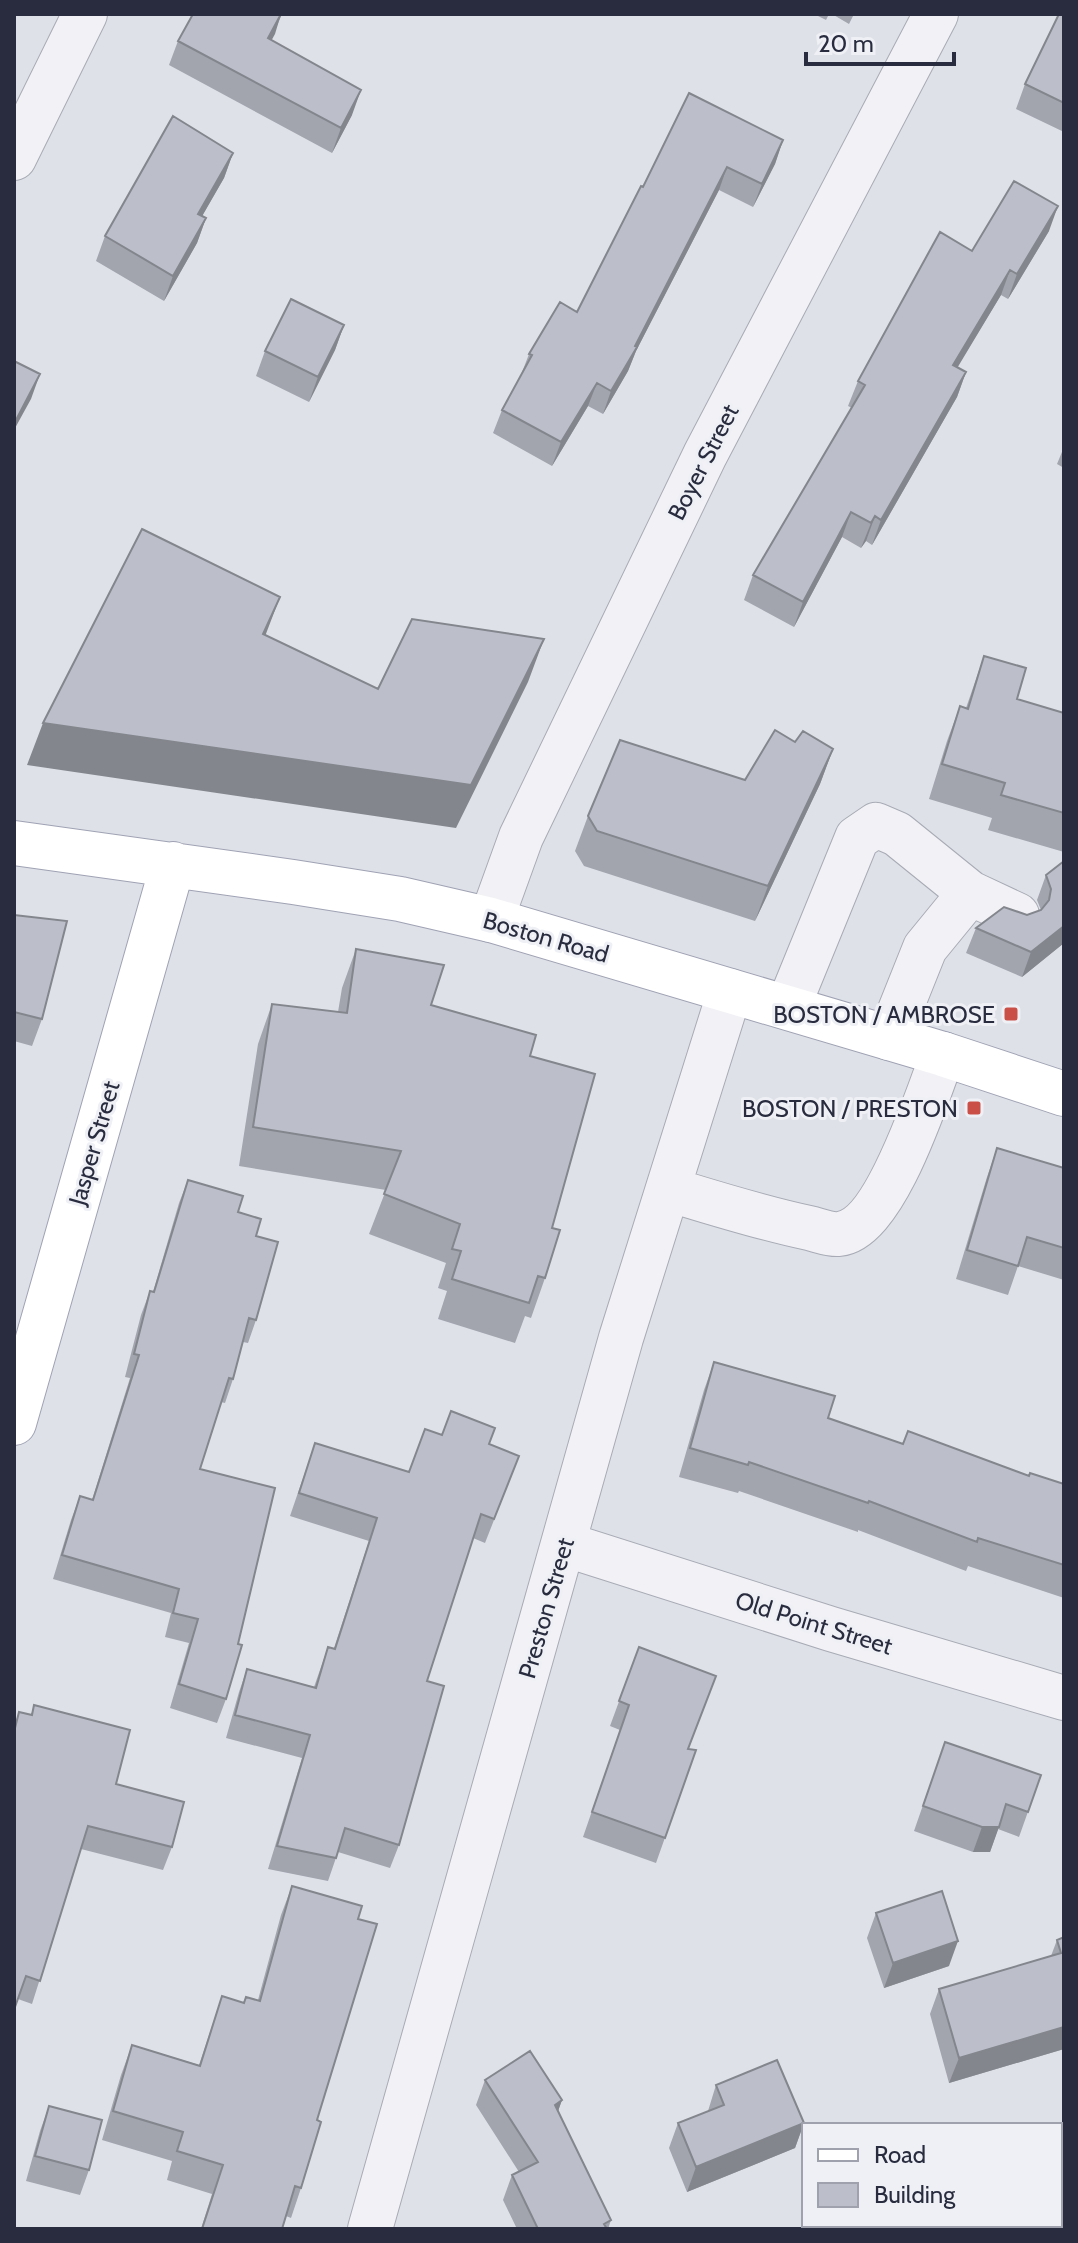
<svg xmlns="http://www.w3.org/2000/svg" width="1078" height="2243" viewBox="0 0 1078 2243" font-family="Cabin,sans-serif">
  <rect width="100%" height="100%" fill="#dfe1e8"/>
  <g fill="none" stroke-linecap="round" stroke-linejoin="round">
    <!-- minor casing -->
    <g stroke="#a8abb5" stroke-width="46">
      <path id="minor" d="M 14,158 L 85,14
        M 491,920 L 521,837 L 705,455 L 936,14
        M 788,1007 L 857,838 L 876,825 L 897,834 L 970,893
        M 889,1038 L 925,948 L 970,893 L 1017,915
        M 668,1189 C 714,1203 761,1218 809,1228 C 818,1230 830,1235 839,1234 C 886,1229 928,1093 943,1054
        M 564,1544 L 831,1629 L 1064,1698
        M 370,2229 L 621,1338 L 730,991"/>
    </g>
    <!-- major casing -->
    <g stroke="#9fa2b3" stroke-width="46">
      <path id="major" d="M 14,843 L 293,882 L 400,899 L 491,920 L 943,1054 L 1064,1094
        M 14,1423 L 173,864
        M 1060,2211 L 1064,2210
        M 1000,2229 L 1014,2225"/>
    </g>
    <!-- minor -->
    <use href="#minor" stroke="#f2f2f6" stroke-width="44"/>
    <!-- major -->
    <use href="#major" stroke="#fff" stroke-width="44"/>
  </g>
  <!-- wall -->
  <path fill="#a2a4ae" d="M 193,14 L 282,14 L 271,40 L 352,115 L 332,153 L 169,65 L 178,41 Z
    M 814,14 L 829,14 L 826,20 Z
    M 832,14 L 854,14 L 849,24 Z
    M 1064,14 L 1064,132 L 1016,109 L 1025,84 Z
    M 783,140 L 775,164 L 753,207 L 719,190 L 636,351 L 628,371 L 603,414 L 588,406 L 552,466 L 493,433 L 502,410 L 521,375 L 529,354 L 577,312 L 643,187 Z
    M 233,153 L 224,178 L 202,216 L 206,218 L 197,243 L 164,301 L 96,261 L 105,236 Z
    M 1049,231 L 1008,299 L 1001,295 L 957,367 L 966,372 L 957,397 L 872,545 L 866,541 L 861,548 L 842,537 L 794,627 L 744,600 L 753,575 L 852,408 L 848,406 L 858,381 L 972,251 Z
    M 344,325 L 335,350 L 309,402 L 256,376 L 265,351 Z
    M 1064,447 L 1064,468 L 1057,464 Z
    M 984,656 L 1017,699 L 1064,713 L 1064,852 L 988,830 L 992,818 L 929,799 L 947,741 L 960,706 L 966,708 Z
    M 795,742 L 833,749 L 820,784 L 755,921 L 584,866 L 575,851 L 588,816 L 745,780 Z
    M 1064,861 L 1064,943 L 1022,977 L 966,953 L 976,928 L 1027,915 L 1041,910 L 1037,900 L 1046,875 Z
    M 14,915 L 42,1019 L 32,1046 L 14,1041 Z
    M 356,949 L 431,1005 L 530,1056 L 552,1228 L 545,1278 L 531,1318 L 525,1316 L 515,1343 L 438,1319 L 447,1291 L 438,1288 L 446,1263 L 369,1234 L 386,1190 L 239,1166 L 258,1044 L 272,1004 L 338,1012 L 342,988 Z
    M 997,1148 L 1064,1168 L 1064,1280 L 1018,1266 L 1008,1295 L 956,1279 L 987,1177 Z
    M 188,1180 L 238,1212 L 256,1236 L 256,1320 L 248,1343 L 243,1342 L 233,1379 L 225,1403 L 221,1402 L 200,1469 L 226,1699 L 217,1723 L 170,1708 L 189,1643 L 165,1637 L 171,1613 L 53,1579 L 71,1520 L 80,1496 L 92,1500 L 130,1378 L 125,1377 L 141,1315 L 150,1291 L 153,1292 L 179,1203 Z
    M 714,1362 L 828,1418 L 903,1444 L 1064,1484 L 1064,1598 L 968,1566 L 966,1571 L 858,1530 L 858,1532 L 739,1491 L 738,1493 L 679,1477 L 704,1390 Z
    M 442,1435 L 489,1444 L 519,1456 L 485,1543 L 473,1538 L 427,1681 L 399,1845 L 390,1868 L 338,1852 L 328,1881 L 268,1869 L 302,1758 L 226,1738 L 239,1692 L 247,1669 L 314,1687 L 328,1647 L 334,1648 L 369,1541 L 290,1516 L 315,1443 L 409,1472 Z
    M 639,1647 L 689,1749 L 696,1750 L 656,1863 L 583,1837 L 620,1730 L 610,1726 Z
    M 34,1705 L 116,1784 L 172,1847 L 163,1870 L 81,1849 L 32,2004 L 18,1999 L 14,2011 L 14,1726 L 19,1712 L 31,1715 Z
    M 945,1742 L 1041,1775 L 1019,1837 L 998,1829 L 990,1852 L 973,1852 L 914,1831 Z
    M 292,1886 L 358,1919 L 317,2120 L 301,2188 L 291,2218 L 286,2216 L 282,2229 L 201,2229 L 212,2194 L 167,2180 L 172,2161 L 102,2140 L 121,2075 L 132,2045 L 199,2065 L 222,1996 L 244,2003 L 258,2000 L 281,1915 Z
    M 876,1913 L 949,1966 L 884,1988 L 867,1938 Z
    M 1064,1937 L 1064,2049 L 949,2083 L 930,2014 L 939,1989 L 1051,1956 L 1057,1940 Z
    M 485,2080 L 562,2100 L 558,2111 L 611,2220 L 608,2229 L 517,2229 L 503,2200 L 512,2175 L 519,2172 L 476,2105 Z
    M 716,2085 L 804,2123 L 795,2148 L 687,2192 L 669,2148 L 678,2123 L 708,2111 Z
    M 49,2106 L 89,2170 L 80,2195 L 26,2181 L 40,2131 Z"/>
  <!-- shaded-wall -->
  <path fill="#84868d" d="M 281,14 L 275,34 L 259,63 L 268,38 Z
    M 361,90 L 352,115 L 332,153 L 341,128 Z
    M 783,140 L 775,164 L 753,207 L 762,184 Z
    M 233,153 L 224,178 L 189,239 L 198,214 Z
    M 727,167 L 719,190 L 636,351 L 628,371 L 603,414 L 611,391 Z
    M 1058,206 L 1049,231 L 1008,299 L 1017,274 Z
    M 206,218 L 197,243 L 164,301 L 173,276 Z
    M 1010,270 L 1001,295 L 944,390 L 953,365 Z
    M 344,325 L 335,350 L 309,402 L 318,377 Z
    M 966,372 L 957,397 L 872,545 L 881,520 Z
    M 40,374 L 31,399 L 14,430 L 16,420 Z
    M 597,383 L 588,406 L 552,466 L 561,442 Z
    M 851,512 L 842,537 L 794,627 L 803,602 Z
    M 875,516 L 866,541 L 861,548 L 871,523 Z
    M 280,597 L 264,639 L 263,634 Z
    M 544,639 L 528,682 L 456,828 L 27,765 L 43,723 L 471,785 Z
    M 833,749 L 820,784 L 755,921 L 768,886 Z
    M 1064,926 L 1064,943 L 1022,977 L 1031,952 Z
    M 982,1827 L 999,1827 L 990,1852 L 973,1852 Z
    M 958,1941 L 949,1966 L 884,1988 L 893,1963 Z
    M 1064,2027 L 1064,2049 L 949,2083 L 959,2058 Z
    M 562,2100 L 553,2125 L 555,2105 Z
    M 804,2123 L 795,2148 L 687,2192 L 696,2167 Z"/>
  <!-- building -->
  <path fill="#bcbfca" stroke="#84868d" stroke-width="2" d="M 193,14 L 281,14 L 268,38 L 361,90 L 341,128 L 178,41 Z
    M 1059,14 L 1064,14 L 1064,103 L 1025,84 Z
    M 689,93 L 783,140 L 762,184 L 727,167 L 635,346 L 637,347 L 611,391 L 597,383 L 561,442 L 502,410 L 532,355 L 529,354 L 560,302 L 577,312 L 641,186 L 643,187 Z
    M 173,116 L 233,153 L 198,214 L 206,218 L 173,276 L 105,236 Z
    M 1014,181 L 1058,206 L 1017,274 L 1010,270 L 953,365 L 966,372 L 881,520 L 875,516 L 871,523 L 851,512 L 803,602 L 753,575 L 865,385 L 858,381 L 940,232 L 972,251 Z
    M 291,299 L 344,325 L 318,377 L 265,351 Z
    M 14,361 L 40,374 L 16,420 L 14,419 Z
    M 142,529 L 280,597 L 263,634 L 378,689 L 412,619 L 544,639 L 471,785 L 43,723 Z
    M 984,656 L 1026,668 L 1017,699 L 1064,713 L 1064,813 L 1001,795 L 1005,783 L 942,764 L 960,706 L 968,709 Z
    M 775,730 L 795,742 L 803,731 L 833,749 L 768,886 L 597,831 L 588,816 L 620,740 L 745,780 Z
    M 1064,861 L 1064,926 L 1031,952 L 976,928 L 1004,907 L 1027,915 L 1041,910 L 1049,900 L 1051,889 L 1046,875 Z
    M 14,915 L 67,921 L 42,1019 L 14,1012 Z
    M 356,949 L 444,965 L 431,1005 L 536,1035 L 530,1056 L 595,1074 L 552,1228 L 560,1230 L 545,1278 L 538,1276 L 529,1303 L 452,1279 L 461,1251 L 452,1249 L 460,1224 L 384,1194 L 401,1151 L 253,1127 L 272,1004 L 347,1013 Z
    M 997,1148 L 1064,1168 L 1064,1248 L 1027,1237 L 1018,1266 L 967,1250 Z
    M 188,1180 L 243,1196 L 238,1212 L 261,1219 L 256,1236 L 278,1242 L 256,1320 L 249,1318 L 233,1379 L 229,1378 L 200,1469 L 275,1488 L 238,1644 L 242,1645 L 226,1699 L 179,1684 L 198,1619 L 173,1613 L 179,1589 L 62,1555 L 80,1496 L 93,1500 L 139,1355 L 134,1354 L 150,1291 L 154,1292 Z
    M 714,1362 L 835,1396 L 828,1418 L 903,1444 L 908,1431 L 1029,1476 L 1030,1473 L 1064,1484 L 1064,1565 L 978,1538 L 977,1542 L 869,1501 L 868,1503 L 749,1462 L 748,1465 L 690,1448 Z
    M 451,1411 L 495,1428 L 489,1444 L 519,1456 L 494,1519 L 481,1514 L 427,1681 L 444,1686 L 399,1845 L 345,1828 L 336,1858 L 277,1846 L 310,1735 L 235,1715 L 247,1669 L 316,1688 L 328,1647 L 335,1649 L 377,1518 L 299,1493 L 315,1443 L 409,1472 L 425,1429 L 442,1435 Z
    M 639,1647 L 716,1676 L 688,1749 L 696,1750 L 665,1838 L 592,1812 L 629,1705 L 619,1701 Z
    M 34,1705 L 130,1730 L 116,1784 L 184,1802 L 172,1847 L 88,1826 L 40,1981 L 26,1976 L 15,2007 L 14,2006 L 14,1732 L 19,1712 L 32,1715 Z
    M 945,1742 L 1041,1775 L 1028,1812 L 1006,1804 L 999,1827 L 982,1827 L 923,1806 Z
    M 292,1886 L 362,1906 L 358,1919 L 377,1924 L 317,2120 L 321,2122 L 301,2188 L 295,2186 L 282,2229 L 202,2229 L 223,2165 L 177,2151 L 183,2132 L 113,2111 L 132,2045 L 200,2066 L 222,1996 L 244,2003 L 246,1997 L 260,2001 Z
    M 942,1891 L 958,1941 L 893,1963 L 876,1913 Z
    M 1064,1937 L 1064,2027 L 959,2058 L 939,1989 L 1061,1953 L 1057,1940 Z
    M 530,2051 L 562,2100 L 555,2105 L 611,2220 L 604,2224 L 607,2229 L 538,2229 L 512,2175 L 538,2162 L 485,2080 Z
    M 777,2060 L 804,2123 L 696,2167 L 678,2123 L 724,2105 L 716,2085 Z
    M 49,2106 L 102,2120 L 89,2170 L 35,2156 Z"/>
  <!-- markers -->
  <g fill="#ca5047" stroke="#eef0f5" stroke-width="3">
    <rect x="1003" y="1006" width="16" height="16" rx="4"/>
    <rect x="966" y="1100" width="16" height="16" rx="4"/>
  </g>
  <g text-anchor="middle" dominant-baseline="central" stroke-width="6" stroke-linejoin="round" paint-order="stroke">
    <!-- street labels -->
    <g font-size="24" fill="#282c3e" stroke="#eef0f5">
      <text transform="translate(703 462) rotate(-63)">Boyer Street</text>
      <text transform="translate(546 937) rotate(16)">Boston Road</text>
      <text transform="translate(94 1143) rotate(-74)">Jasper Street</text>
      <text transform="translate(546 1608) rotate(-74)">Preston Street</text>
      <text transform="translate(814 1623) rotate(17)">Old Point Street</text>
    </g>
    <!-- poi labels -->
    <g font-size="24" fill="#282c3e" stroke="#eef0f5" text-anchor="end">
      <text x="995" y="1014">BOSTON / AMBROSE</text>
      <text x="958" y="1108">BOSTON / PRESTON</text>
    </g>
  </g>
  <!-- border -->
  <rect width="1078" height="2243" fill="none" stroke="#282c3e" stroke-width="32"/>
  <!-- legend -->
  <rect x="802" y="2123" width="260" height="104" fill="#eef0f5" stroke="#9fa2ac" stroke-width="2"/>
  <rect x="818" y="2149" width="40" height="12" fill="#ffffff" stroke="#9fa2ac" stroke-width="2"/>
  <text x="874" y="2163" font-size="24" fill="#282c3e">Road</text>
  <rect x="818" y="2183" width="40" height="24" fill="#bcbfca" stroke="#9fa2ac" stroke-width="2"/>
  <text x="874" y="2203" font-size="24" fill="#282c3e">Building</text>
  <!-- scale -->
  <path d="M806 52v12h148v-12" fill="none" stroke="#282c3e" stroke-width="4"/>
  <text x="818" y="52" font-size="24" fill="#282c3e" stroke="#eef0f5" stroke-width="6" paint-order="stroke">20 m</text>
</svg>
